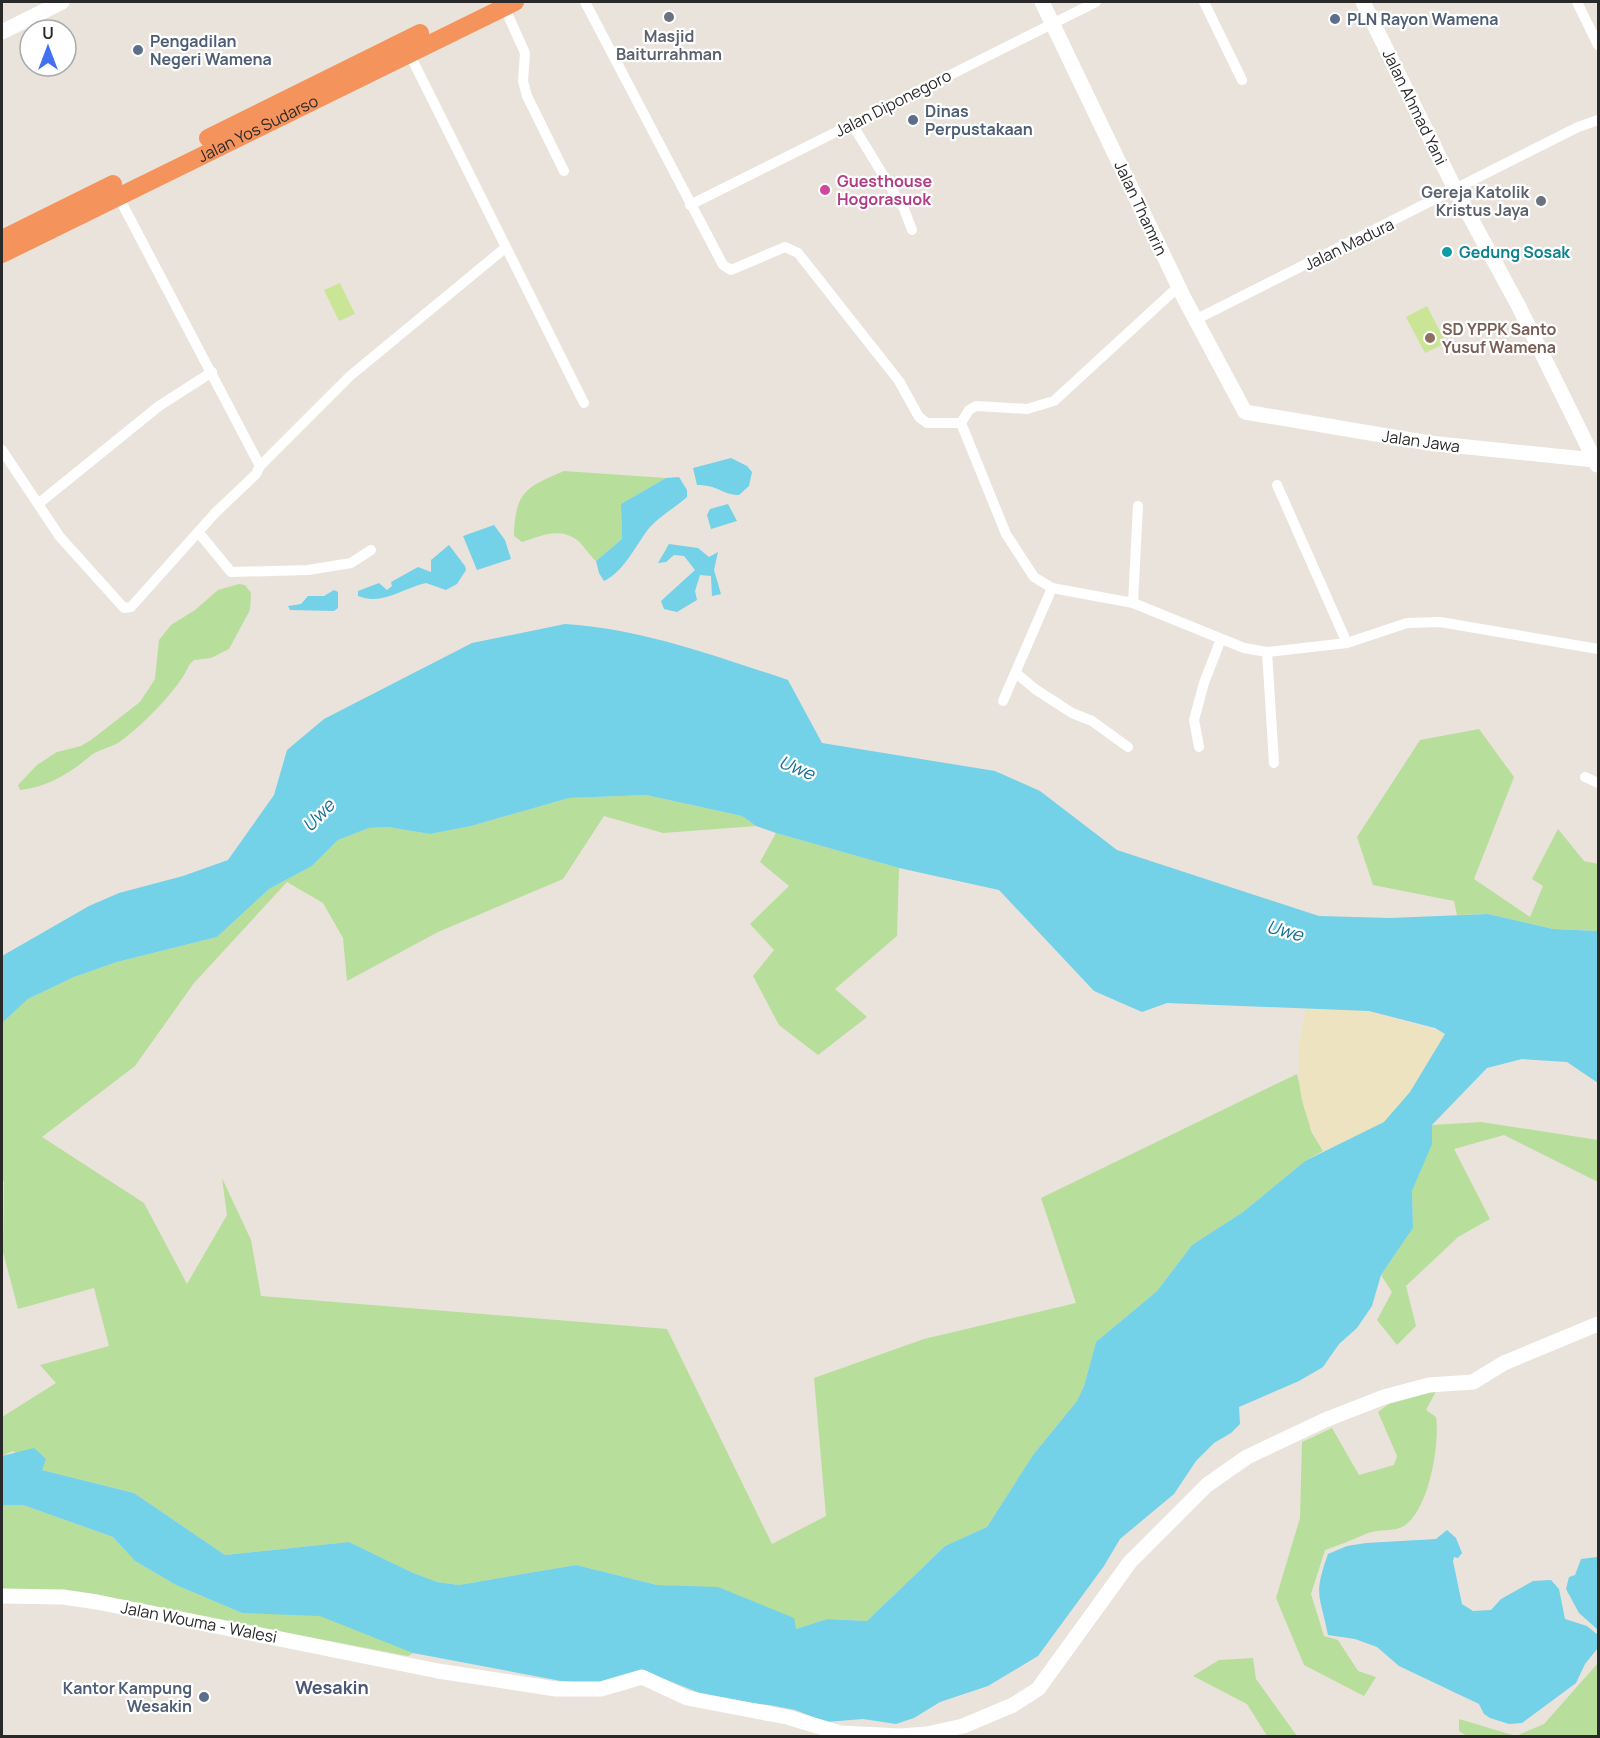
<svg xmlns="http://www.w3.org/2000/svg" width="1600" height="1738" viewBox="0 0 1600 1738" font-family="Manrope,sans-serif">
  <rect width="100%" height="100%" fill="#eae3db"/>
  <!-- green -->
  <path fill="#b7de9a" d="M 564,471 L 666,478 L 621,504 L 622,539 L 596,561 C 589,555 582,543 577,540 C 559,527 541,536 522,542 L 514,536 C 515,492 526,487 564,471 Z
    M 239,584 L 245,585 L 251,593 L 250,610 L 229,649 L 211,658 L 194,660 L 189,665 C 181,687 138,730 118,743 C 109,748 97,750 89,757 C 70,773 46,788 20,790 L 18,785 L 37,765 L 57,752 L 81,746 L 91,740 L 140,702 L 155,679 L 159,640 L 171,625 L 195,610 L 218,590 Z
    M 1479,729 L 1514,777 L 1474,879 L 1530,917 L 1543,886 L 1532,879 L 1558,829 L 1584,861 L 1598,864 L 1598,931 L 1553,929 L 1488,914 L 1457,915 L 1454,901 L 1373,885 L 1357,837 L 1420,740 Z
    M 646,795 L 742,816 L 756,826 L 663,833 L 604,816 L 563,879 L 438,932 L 347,981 L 343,938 L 323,903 L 287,882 L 194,983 L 135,1066 L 42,1137 L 144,1203 L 187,1284 L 227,1215 L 222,1178 L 251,1240 L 261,1296 L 667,1329 L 772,1544 L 826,1516 L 814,1378 L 924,1339 L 1076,1303 L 1041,1198 L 1297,1074 L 1311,1131 L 1323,1151 L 1305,1161 L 1243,1212 L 1192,1245 L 1157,1291 L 1096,1342 L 1084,1386 L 1077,1401 L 1033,1455 L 987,1527 L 945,1546 L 867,1621 L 827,1619 L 796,1629 L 718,1588 L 657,1585 L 576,1565 L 459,1585 L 437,1582 L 411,1572 L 349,1542 L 225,1555 L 134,1493 L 42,1470 L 13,1451 L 2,1456 L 2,1417 L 56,1383 L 40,1365 L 109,1346 L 94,1288 L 18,1309 L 3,1252 L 4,1181 L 2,1182 L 2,1023 L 28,999 L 74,977 L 117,962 L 217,937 L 269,889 L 312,866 L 338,840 L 369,828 L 388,827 L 430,834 L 471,826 L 569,798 Z
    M 776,833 L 899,868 L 897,936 L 835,989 L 867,1017 L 818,1055 L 779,1025 L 753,976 L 774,950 L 750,924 L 789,886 L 760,862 Z
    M 1481,1122 L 1598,1140 L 1598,1182 L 1504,1135 L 1454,1149 L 1490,1219 L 1458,1237 L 1406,1286 L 1416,1326 L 1397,1345 L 1377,1320 L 1392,1292 L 1381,1275 L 1413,1228 L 1412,1191 L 1431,1144 L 1432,1125 Z
    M 1436,1391 L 1426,1410 L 1436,1417 C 1440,1444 1429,1510 1404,1526 C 1395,1532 1379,1529 1368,1533 C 1354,1539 1340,1545 1325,1550 L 1311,1594 L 1324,1636 L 1338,1640 L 1358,1671 L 1376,1677 L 1364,1696 L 1304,1665 L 1276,1598 L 1300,1518 L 1302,1442 L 1332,1428 L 1359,1475 L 1394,1465 L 1397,1456 L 1378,1412 L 1389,1404 Z
    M 2,1505 L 23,1505 L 113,1537 L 135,1561 L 176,1585 L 242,1613 L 320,1615 L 417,1645 L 413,1653 L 408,1656 L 235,1623 L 2,1595 Z
    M 1253,1658 L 1256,1679 L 1297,1736 L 1267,1736 L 1247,1704 L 1193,1676 L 1219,1660 Z
    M 1598,1663 L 1598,1736 L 1467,1736 L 1459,1731 L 1459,1719 L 1516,1736 L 1544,1724 Z"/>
  <!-- sand -->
  <path fill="#eee3c0" d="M 1306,1008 L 1369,1011 L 1445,1033 C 1428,1061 1412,1100 1385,1121 C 1368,1134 1343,1142 1323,1151 C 1294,1102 1294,1062 1306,1008 Z"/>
  <!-- pitch -->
  <path fill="#cae596" d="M 340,283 L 355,314 L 339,321 L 324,290 Z
    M 1427,306 L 1446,343 L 1425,353 L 1406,317 Z"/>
  <!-- water -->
  <path fill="#73d1e8" d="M 731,458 L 747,466 L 752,472 L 749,486 L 739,495 C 722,495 719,485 697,485 L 693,468 Z
    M 679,477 L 687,490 L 687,497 C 676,507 660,516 650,527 C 636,544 625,571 604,581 L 599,573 L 596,561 L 622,539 L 621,504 L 666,478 Z
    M 728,504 L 737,521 L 711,529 L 707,515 L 710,509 Z
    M 494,525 L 505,540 L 511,559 L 477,570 L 463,536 Z
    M 669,544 L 698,548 L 709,557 L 718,552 L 714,570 L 721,594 L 712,596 L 711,576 L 700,575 L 695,591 L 697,600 L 677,612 L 664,609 L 661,601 L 695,570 L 684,556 L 674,555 L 666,562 L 658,563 Z
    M 449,545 L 465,566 L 466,570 L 457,584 L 446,590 L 426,583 C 403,588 382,606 358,596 L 358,591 L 379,583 L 387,590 L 392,586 L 391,582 L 418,567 L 431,572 L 431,560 Z
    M 334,590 L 338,592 L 338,608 L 334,611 L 290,610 L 288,606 L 301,604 L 308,596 L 324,596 Z
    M 565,624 C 643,629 715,656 788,680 L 822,743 L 995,771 L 1040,791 L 1117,850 L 1319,916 L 1390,918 L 1488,914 L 1553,929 L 1598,931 L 1598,1083 L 1567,1062 L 1522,1059 L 1487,1068 L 1432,1125 L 1432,1144 L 1412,1191 L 1413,1228 L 1381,1275 L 1372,1306 L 1357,1328 L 1339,1344 L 1323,1367 L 1299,1381 L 1239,1407 L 1240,1424 L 1231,1433 L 1214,1443 L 1196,1461 L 1174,1494 L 1120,1539 L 1104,1566 L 1038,1656 L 988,1686 L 940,1702 L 914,1718 L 896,1724 L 863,1719 L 826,1722 L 795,1710 L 769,1705 L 712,1698 L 642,1670 L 601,1684 L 561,1681 L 413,1653 L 320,1616 L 242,1613 L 176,1585 L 135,1561 L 113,1537 L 23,1505 L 2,1505 L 2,1456 L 34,1448 L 46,1459 L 42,1470 L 134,1493 L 225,1555 L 349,1542 L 411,1572 L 437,1582 L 459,1585 L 576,1565 L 657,1585 L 718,1587 L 794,1618 L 796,1629 L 827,1619 L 867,1621 L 945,1546 L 987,1527 L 1033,1455 L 1077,1401 L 1084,1386 L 1096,1342 L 1157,1291 L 1192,1245 L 1243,1212 L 1305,1161 L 1384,1122 L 1410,1092 L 1445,1034 L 1435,1028 L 1369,1011 L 1167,1003 L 1142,1012 L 1094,991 L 999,890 L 899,868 L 776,833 L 756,826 L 742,816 L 646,795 L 569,798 L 471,826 L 430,834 L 388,827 L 369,828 L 338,840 L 312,866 L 269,889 L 217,937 L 117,962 L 74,977 L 28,999 L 2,1023 L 2,956 L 89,906 L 119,893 L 183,876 L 228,860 L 274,795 L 287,750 L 324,719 L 472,643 Z
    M 1447,1530 L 1456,1538 L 1462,1553 L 1458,1558 L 1454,1557 L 1453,1561 L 1462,1604 L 1473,1611 L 1491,1610 L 1501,1599 L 1533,1581 L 1551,1580 L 1559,1589 L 1565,1619 L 1587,1626 L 1598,1635 L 1598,1648 L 1585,1664 L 1576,1683 L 1522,1723 L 1509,1724 L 1490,1718 L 1484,1714 L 1479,1704 L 1399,1666 L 1377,1647 L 1355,1639 L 1328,1635 C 1320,1594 1313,1596 1328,1554 L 1347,1546 L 1366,1543 L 1436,1539 Z
    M 1597,1557 L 1598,1560 L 1598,1630 L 1579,1613 L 1566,1589 L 1569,1577 L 1575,1575 L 1581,1559 Z"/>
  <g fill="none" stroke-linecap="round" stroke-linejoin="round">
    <!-- street -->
    <path stroke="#fff" stroke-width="10" d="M 585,2 L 723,265 L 731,270 L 785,247 L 798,253 L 899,381 L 919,417 L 927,423 L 961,423
      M 1204,2 L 1242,80
      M 1577,2 L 1598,45
      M 503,4 L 525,53 L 523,81 L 527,96 L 564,171
      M 407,49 L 584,403
      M 852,124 L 904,209 L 912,230
      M 116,192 L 260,466
      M 690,205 L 1096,2
      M 1195,320 L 1578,127 L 1598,120
      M 961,423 L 1006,534 L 1034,577 L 1052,588 L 1133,603 L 1244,648 L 1267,652 L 1347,643 L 1407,623 L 1440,622 L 1598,649
      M 961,423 L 969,410 L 976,406 L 1027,409 L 1054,401 L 1178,287
      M 2,450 L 60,537 L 124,608 L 131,607 L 216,512 L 256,474 L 260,466 L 350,376 L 505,248
      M 1277,485 L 1347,643
      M 38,504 L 159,406 L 212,372
      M 199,533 L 231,572 L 308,570 L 351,563 L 371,550
      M 1133,603 L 1138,506
      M 1267,652 L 1274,763
      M 1016,673 L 1035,689 L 1072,713 L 1092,721 L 1128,747
      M 1003,701 L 1052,588
      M 1199,747 L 1194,720 L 1204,683 L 1221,639
      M 1585,777 L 1598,783"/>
    <!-- secondary -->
    <path stroke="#fff" stroke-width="15" d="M 1042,2 L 1184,298 L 1245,412 L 1429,443 L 1595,460
      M 1363,2 L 1456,191 L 1518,305 L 1597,465
      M 2,32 L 62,2
      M 2,1596 L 63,1597 L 97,1602 L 438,1671 L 556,1689 L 601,1689 L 642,1677 L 687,1698 L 787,1717 L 840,1733 L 900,1736 L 927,1734 L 963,1726 L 1013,1705 L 1038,1689 L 1130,1562 L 1207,1485 L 1247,1457 L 1325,1420 L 1384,1397 L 1429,1385 L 1473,1382 L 1504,1363 L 1598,1324"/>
    <!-- highway -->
    <g stroke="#f5935c" stroke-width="18">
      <path d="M 208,138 L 420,33"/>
      <path d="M 2,239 L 113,184"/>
      <path id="s1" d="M 2,254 L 515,2"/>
    </g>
  </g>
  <!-- markers -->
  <g fill="#6b7280" stroke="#fff" stroke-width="2">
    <circle cx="669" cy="17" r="6"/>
    <circle cx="1541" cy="201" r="6"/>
  </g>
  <g fill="#5c6f8a" stroke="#fff" stroke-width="2">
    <circle cx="1335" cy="19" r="6"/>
    <circle cx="138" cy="50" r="6"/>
    <circle cx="913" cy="120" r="6"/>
    <circle cx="204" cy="1697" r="6"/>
  </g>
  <circle fill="#d1479c" stroke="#fff" stroke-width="2" cx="825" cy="190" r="6"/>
  <circle fill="#0f9aa8" stroke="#fff" stroke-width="2" cx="1447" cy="252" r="6"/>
  <circle fill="#8d6e63" stroke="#fff" stroke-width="2" cx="1430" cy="338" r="6"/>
  <g text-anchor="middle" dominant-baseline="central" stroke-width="4.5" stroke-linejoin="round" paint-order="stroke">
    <!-- service labels -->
    <g font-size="16" font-weight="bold" fill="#4e5e75" stroke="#fff" text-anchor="start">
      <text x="1347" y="19">PLN Rayon Wamena</text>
      <text x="150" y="41">Pengadilan<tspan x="150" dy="18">Negeri Wamena</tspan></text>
      <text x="925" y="111">Dinas<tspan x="925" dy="18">Perpustakaan</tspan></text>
      <text x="192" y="1688" text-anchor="end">Kantor Kampung<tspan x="192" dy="18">Wesakin</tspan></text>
    </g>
    <!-- worship labels -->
    <g font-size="16" font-weight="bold" fill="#5b616d" stroke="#fff">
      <text x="669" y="36">Masjid<tspan x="669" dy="18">Baiturrahman</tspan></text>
      <text x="1529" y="192" text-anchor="end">Gereja Katolik<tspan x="1529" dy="18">Kristus Jaya</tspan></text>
    </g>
    <!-- street labels -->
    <g font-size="16" fill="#292929" stroke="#fff">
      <text transform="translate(893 103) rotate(-27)">Jalan Diponegoro</text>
      <text transform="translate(1415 107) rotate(64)">Jalan Ahmad Yani</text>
      <text stroke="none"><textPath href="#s1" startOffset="285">Jalan Yos Sudarso</textPath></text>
      <text transform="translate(1141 208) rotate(65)">Jalan Thamrin</text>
      <text transform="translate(1349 244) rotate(-26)">Jalan Madura</text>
      <text transform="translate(1421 441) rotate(8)">Jalan Jawa</text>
      <text transform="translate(199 1622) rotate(11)">Jalan Wouma - Walesi</text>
    </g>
    <!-- hotel labels -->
    <g font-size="16" font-weight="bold" fill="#b23c85" stroke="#fff" text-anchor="start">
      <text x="837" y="181">Guesthouse<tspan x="837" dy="18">Hogorasuok</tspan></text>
    </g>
    <!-- culture labels -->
    <g font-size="16" font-weight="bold" fill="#0d838f" stroke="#fff" text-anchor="start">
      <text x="1459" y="252">Gedung Sosak</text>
    </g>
    <!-- education labels -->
    <g font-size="16" font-weight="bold" fill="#785e54" stroke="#fff" text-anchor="start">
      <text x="1442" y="329">SD YPPK Santo<tspan x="1442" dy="18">Yusuf Wamena</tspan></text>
    </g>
    <!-- water labels -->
    <g font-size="18" font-style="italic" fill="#147092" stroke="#fff">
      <text transform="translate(797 767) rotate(22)">Uwe</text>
      <text transform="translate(318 815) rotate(-46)">Uwe</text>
      <text transform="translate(1285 930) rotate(15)">Uwe</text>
    </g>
    <!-- neighbourhood labels -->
    <g font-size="18" font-weight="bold" fill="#4c5777" stroke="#fff">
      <text x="332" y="1687">Wesakin</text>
    </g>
  </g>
  <!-- border -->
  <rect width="1600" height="1738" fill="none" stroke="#292929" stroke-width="6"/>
  <!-- north arrow -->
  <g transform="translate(48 48)"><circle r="28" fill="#ffffff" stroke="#a9a9a9" stroke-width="1.5"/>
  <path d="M0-4.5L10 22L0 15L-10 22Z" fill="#4370f0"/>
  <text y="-9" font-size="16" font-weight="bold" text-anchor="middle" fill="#292929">U</text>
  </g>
</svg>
